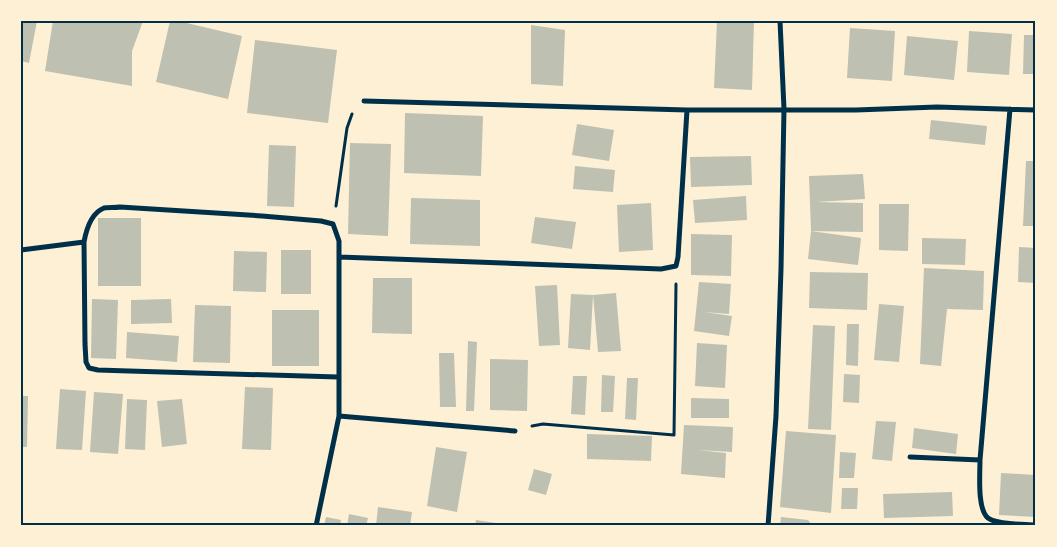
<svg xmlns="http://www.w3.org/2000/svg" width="1057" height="547" viewBox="0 0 1057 547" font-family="Lato,sans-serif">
  <rect width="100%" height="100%" fill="#fdf0d5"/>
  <!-- building -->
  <path fill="#bec0b2" d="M 21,21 L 37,21 L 29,63 L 21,61 Z
    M 53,21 L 143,21 L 132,51 L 132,86 L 45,71 Z
    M 170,21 L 178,21 L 242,36 L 228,99 L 156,82 Z
    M 717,21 L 754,21 L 752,90 L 714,88 Z
    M 531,25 L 565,30 L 563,86 L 531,84 Z
    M 850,28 L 895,31 L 892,81 L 847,78 Z
    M 969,31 L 1012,34 L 1009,75 L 967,72 Z
    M 1024,35 L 1036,35 L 1036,74 L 1023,74 Z
    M 907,36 L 958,41 L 954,80 L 904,75 Z
    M 255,40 L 337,50 L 328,123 L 247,113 Z
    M 405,113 L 483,116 L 481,176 L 404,173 Z
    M 931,120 L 987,126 L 985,145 L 929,139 Z
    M 577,124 L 614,130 L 609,161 L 572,155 Z
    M 350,143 L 391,144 L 388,236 L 348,234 Z
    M 269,145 L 296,146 L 294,207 L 267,206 Z
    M 751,156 L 752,185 L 691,187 L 690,157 Z
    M 1026,161 L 1036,161 L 1036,226 L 1023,226 Z
    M 575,166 L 615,170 L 613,192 L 573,189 Z
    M 863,174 L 865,199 L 816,202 L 863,203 L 863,232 L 811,231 L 809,176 Z
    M 746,196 L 747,220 L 695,223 L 693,200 Z
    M 411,198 L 480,200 L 480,246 L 410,244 Z
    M 651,203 L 653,250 L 619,252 L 617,205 Z
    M 879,204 L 909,204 L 908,251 L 879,250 Z
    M 535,217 L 576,222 L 572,249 L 531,243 Z
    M 98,218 L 141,218 L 141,286 L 98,286 Z
    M 811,231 L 861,238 L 858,265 L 808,259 Z
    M 691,234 L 732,235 L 731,276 L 691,275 Z
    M 922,238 L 966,239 L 965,265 L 922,264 Z
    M 1019,247 L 1036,248 L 1036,283 L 1018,282 Z
    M 281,250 L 311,250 L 311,294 L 281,294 Z
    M 234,251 L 267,252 L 266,292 L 233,291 Z
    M 924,268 L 984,271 L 983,310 L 947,309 L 941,366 L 920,364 Z
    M 810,272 L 868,273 L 867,310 L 809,308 Z
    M 373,278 L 412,278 L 412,334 L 372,333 Z
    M 699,282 L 731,284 L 729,314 L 704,312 L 732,316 L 729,336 L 694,331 Z
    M 557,285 L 560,345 L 539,346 L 535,286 Z
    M 616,293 L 621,351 L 598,352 L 593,295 Z
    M 571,294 L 593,295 L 590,350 L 568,348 Z
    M 92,299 L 118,300 L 116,359 L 91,358 Z
    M 171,299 L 172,323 L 131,324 L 131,300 Z
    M 879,304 L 904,306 L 899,362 L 874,360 Z
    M 195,305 L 231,306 L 230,363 L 193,362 Z
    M 272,310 L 319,310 L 319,366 L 272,366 Z
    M 847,324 L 859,324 L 858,366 L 846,365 Z
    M 813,325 L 835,326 L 831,430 L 808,429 Z
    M 127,332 L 179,336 L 177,362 L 126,358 Z
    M 468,341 L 477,342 L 474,411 L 466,411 Z
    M 697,343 L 727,345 L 725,388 L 695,386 Z
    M 439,353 L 454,353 L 456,407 L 440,407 Z
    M 490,359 L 528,360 L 527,411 L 490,410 Z
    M 844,374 L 860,375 L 859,403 L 843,402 Z
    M 602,375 L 615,376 L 613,412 L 601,412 Z
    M 573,376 L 587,376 L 585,415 L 571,414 Z
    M 627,378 L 638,378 L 636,420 L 625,419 Z
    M 245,387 L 273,388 L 271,450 L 242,449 Z
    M 60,389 L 86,391 L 82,450 L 56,449 Z
    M 94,392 L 123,394 L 118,454 L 90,452 Z
    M 21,396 L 28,396 L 27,447 L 21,447 Z
    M 691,398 L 729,399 L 729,418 L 691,418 Z
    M 127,399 L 147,400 L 145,450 L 125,449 Z
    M 182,399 L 187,444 L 162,447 L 157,401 Z
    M 876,421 L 896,422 L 892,461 L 872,459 Z
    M 684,425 L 733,427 L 732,452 L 697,450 L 726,453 L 725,478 L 681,474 Z
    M 914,428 L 958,434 L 956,454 L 912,448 Z
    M 786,431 L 836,435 L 831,513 L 780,507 Z
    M 587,434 L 652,436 L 651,461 L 587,459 Z
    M 436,447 L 467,452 L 457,512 L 427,506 Z
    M 840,452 L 856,453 L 854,478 L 839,478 Z
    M 534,469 L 552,474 L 546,495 L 528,490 Z
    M 1001,473 L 1036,475 L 1036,517 L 999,515 Z
    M 842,488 L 858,488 L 857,509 L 841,509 Z
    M 952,492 L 953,516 L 884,518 L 883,494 Z
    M 378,507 L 412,512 L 410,526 L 376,526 Z
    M 349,514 L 368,518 L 366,526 L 347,526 Z
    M 326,517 L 341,520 L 340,526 L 324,526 Z
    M 781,517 L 808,520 L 813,526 L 780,526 Z
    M 476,520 L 510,525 L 510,526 L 475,526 Z"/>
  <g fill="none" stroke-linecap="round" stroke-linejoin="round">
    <!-- path -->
    <path stroke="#003049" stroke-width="3" d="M 336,206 L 347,128 L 352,114
      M 532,426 L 543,424 L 674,435 L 676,284"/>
    <!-- minor -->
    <path stroke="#003049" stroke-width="5" d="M 364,101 L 687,110 L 856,110 L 937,107 L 1036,110
      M 1010,109 L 980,460 C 980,474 977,509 988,518 C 997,525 1024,524 1036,525
      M 21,250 L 84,242
      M 338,377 L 129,371 L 98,370 L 89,368 L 86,362 L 85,344 L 84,242 C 86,231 91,213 104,208 C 108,207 115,208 120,207 L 262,216 L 321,221 L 333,224 L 339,241 L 339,257
      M 339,416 L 515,431
      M 910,457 L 980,460
      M 316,526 L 339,416 L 339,257 L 661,269 L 676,266 L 678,257 L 687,110
      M 768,526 L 776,416 L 781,269 L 784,109 L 780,21"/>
  </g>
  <!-- border -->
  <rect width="1057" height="547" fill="none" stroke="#fdf0d5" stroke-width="45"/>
  <rect x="22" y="22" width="1012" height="502" fill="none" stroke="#003049" stroke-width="2"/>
</svg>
